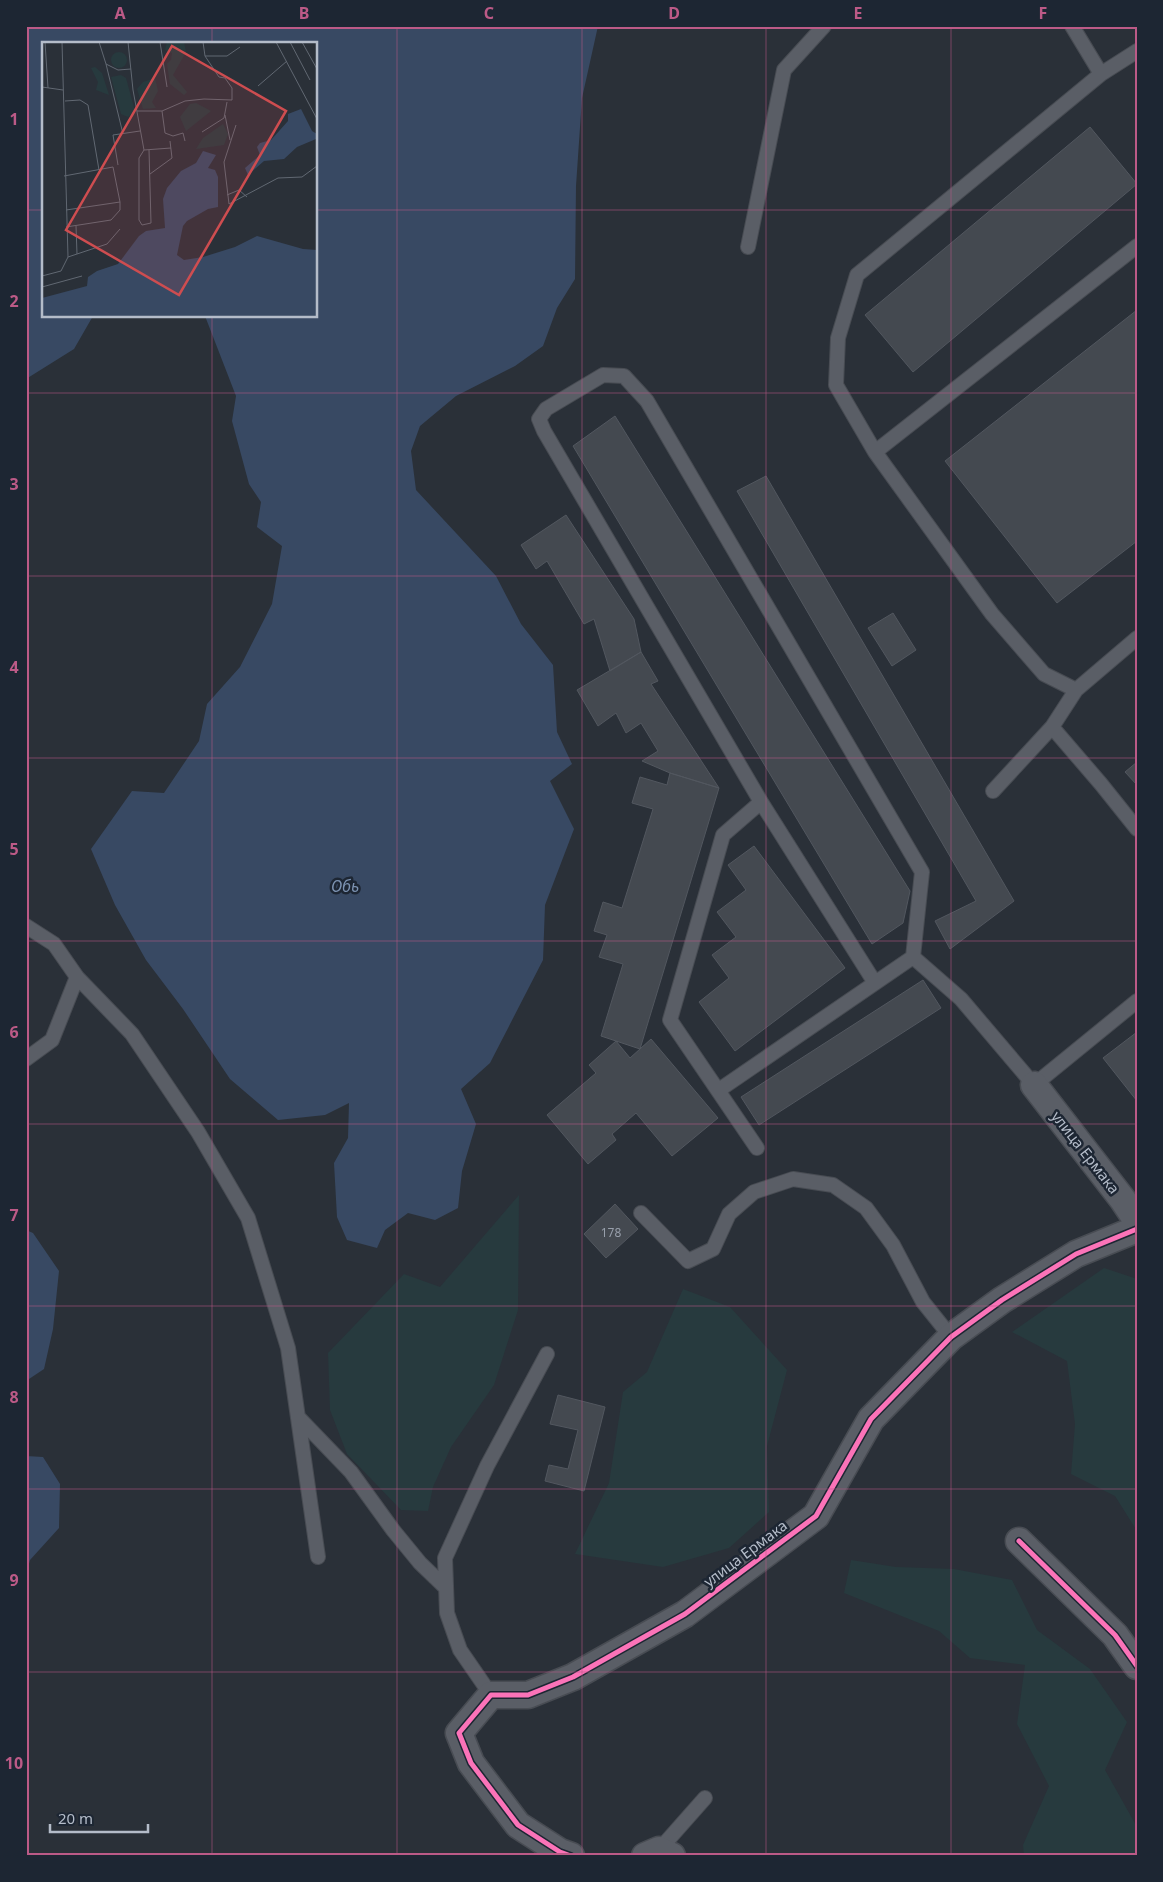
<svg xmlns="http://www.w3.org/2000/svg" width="1163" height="1882" viewBox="0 0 1163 1882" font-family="'Noto Sans',sans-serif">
  <rect width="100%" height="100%" fill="#2a3038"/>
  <!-- green -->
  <path fill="#273a3e" d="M 519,1195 L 518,1310 L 494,1385 L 451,1447 L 433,1487 L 428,1511 L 401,1510 L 347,1454 L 330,1410 L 328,1353 L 404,1274 L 440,1287 Z
    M 1104,1268 L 1137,1279 L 1137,1531 L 1115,1496 L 1071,1474 L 1075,1424 L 1067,1361 L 1012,1332 Z
    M 683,1289 L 730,1307 L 787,1370 L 767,1446 L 769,1512 L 729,1548 L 663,1567 L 575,1554 L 609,1483 L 623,1392 L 647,1372 Z
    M 851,1560 L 896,1567 L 954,1569 L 1012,1580 L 1037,1630 L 1090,1669 L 1127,1722 L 1105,1770 L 1137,1827 L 1137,1856 L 1024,1856 L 1023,1845 L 1049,1786 L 1017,1724 L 1025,1665 L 970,1658 L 939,1631 L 844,1593 Z"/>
  <!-- water -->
  <path fill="#384963" d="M 26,26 L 598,26 L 582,98 L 576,186 L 575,279 L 557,308 L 543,346 L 515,366 L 456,396 L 420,426 L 411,451 L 416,490 L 496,576 L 521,624 L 553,665 L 557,732 L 572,764 L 550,781 L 574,829 L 545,905 L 543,960 L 490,1063 L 461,1089 L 476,1124 L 462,1171 L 458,1208 L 435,1220 L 408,1213 L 385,1230 L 377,1248 L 347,1240 L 337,1217 L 334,1163 L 348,1138 L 349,1103 L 325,1115 L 278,1120 L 230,1079 L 183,1009 L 146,960 L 115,905 L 91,849 L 132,791 L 164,793 L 199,741 L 207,704 L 240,667 L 272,604 L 282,546 L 257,527 L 261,502 L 249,484 L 232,421 L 236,396 L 205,316 L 316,316 L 316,44 L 44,44 L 44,316 L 93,316 L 74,349 L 26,379 Z
    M 26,1230 L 33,1233 L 59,1271 L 53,1329 L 44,1369 L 26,1381 Z
    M 26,1456 L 43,1457 L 60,1484 L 59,1528 L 30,1560 L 26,1575 Z"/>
  <!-- building -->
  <path fill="#444950" stroke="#52575f" d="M 1090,127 L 1137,184 L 913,372 L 865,315 Z
    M 1137,310 L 1137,541 L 1057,603 L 945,461 Z
    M 615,416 L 910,891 L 903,923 L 872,944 L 573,446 Z
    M 766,476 L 1014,901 L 950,949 L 935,921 L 976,901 L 737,491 Z
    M 566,515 L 634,619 L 641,652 L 610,671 L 594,619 L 584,624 L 547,561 L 536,569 L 521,545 Z
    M 893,613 L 916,650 L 892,666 L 868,628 Z
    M 641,652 L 658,681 L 651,684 L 719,788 L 670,773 L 642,761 L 658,751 L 641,723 L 626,733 L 616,713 L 598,726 L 577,690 Z
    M 1137,762 L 1137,785 L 1125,772 Z
    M 670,773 L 719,788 L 640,1049 L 601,1036 L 623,964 L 599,957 L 607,935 L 594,931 L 603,902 L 622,908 L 653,809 L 632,803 L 640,777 L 667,785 Z
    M 754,846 L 845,968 L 735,1051 L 699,1002 L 729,978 L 712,955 L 736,937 L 717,912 L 746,890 L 728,865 Z
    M 923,980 L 941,1008 L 759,1125 L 741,1097 Z
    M 1137,1032 L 1137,1101 L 1103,1058 Z
    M 651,1039 L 718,1118 L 672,1156 L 636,1113 L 612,1134 L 616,1140 L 588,1164 L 547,1115 L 596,1073 L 589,1065 L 616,1041 L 630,1058 Z
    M 615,1204 L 638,1229 L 606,1258 L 584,1234 Z
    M 558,1395 L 605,1407 L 584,1491 L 545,1481 L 549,1465 L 568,1469 L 578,1430 L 550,1424 Z"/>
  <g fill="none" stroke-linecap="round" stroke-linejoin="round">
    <!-- service casing -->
    <g stroke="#484c53" stroke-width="16">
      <path id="service" d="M 1072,26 L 1101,74
        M 1137,51 L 1101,74 L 857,275 L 838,338 L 836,385 L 875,452 L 992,614 L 1044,674 L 1076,690 L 1137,638
        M 748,247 L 784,70 L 824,26
        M 875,452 L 1137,246
        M 1052,727 L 1101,784 L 1137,829
        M 993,791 L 1052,727 L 1076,690
        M 26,926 L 54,944 L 77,977 L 132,1034 L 198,1132 L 248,1218 L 288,1348 L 318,1557
        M 875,983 L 761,802 L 544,431 L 539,419 L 546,409 L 603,375 L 624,376 L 647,401 L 922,872 L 913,957
        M 26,1059 L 52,1040 L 77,977
        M 719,1090 L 913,957 L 961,999 L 1034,1085 L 1137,1001
        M 757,1148 L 670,1020 L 723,835 L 761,802
        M 641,1213 L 688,1261 L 713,1249 L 729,1214 L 754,1192 L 793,1179 L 833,1185 L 866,1208 L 893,1245 L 923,1302 L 951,1337
        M 299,1418 L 351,1472 L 393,1530 L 420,1563 L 446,1588
        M 491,1695 L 460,1650 L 447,1613 L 445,1558 L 487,1466 L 547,1354
        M 659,1850 L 705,1798"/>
    </g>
    <!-- minor casing -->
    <g stroke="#484c53" stroke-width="29">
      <path id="minor" d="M 1034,1085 L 1123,1200 L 1137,1221
        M 1019,1541 L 1115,1635 L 1137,1666
        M 571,1856 L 560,1852 L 518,1825 L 471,1763 L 459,1733 L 491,1695 L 528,1695 L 573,1677 L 685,1614 L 816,1516 L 871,1419 L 951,1337 L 1002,1300 L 1076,1254 L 1137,1229
        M 645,1856 L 659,1850 L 672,1856"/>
    </g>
    <!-- service -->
    <use href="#service" stroke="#5a5e66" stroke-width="14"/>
    <!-- minor -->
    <use href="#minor" stroke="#5a5e66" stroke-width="26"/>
    <!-- cycleway casing -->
    <g stroke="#1d2633" stroke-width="8">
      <path id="cycleway" d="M 1019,1541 L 1115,1635 L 1137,1666
        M 571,1856 L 560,1852 L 518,1825 L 471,1763 L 459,1733 L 491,1695 L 528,1695 L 573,1677 L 685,1614 L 816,1516 L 871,1419 L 951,1337 L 1002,1300 L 1076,1254 L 1137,1229"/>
    </g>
    <!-- cycleway -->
    <use href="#cycleway" stroke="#fb73b8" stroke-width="5"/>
  </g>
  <!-- grid -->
  <path fill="none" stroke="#bc5a87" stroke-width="1" stroke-opacity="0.55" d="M 212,26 L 212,44M 397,26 L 397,1856M 582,26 L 582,1856M 766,26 L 766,1856M 951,26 L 951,1856M 26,210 L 44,210M 316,210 L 1137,210M 212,316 L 212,1856M 26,393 L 1137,393M 26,576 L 1137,576M 26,758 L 1137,758M 26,941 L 1137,941M 26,1124 L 1137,1124M 26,1306 L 1137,1306M 26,1489 L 1137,1489M 26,1672 L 1137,1672"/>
  <g text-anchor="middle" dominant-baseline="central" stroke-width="5" stroke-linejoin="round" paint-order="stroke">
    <!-- number labels -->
    <g font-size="12" fill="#989fab">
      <text x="611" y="1232">178</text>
    </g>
    <!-- street labels -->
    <g font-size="15" fill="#b4bcc9" stroke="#1d2633">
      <text transform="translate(1086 1152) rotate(52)">улица Ермака</text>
      <text transform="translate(745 1553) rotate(-37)">улица Ермака</text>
    </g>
    <!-- water labels -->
    <g font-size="16" font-style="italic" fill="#7c92b1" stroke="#1d2633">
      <text x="345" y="886">Обь</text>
    </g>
  </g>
  <!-- overview -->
  <g transform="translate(42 42)">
    <rect width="275" height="275" fill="#2a3038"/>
    <path d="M 125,0 L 142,0 L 144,10 L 131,33 L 145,50 L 142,53 L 128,42 L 125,22 L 129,18 L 130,11 L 123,8 ZM69 18a8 8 0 1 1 16 0a8 8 0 1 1-16 0ZM 53,25 L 60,31 L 67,53 L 54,48 L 56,40 L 49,26 ZM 79,33 L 84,36 L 93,69 L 86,75 L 79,72 L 69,35 ZM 113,36 L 116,49 L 110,60 L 114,66 L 101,67 L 95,47 L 101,40 ZM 154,61 L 169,69 L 144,89 L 138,75 L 148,62 ZM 181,82 L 186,92 L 182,103 L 154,107 L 161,96 Z" fill="#273a3e"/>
    <path d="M 259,67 L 270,89 L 275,92 L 274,97 L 255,105 L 242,117 L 222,119 L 206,133 L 203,126 L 218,113 L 215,105 L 218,101 L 229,98 L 246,79 L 246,72 ZM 161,109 L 174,113 L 166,126 L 173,128 L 176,135 L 176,165 L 166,167 L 145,179 L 141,184 L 135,213 L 142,218 L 161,215 L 193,205 L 215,194 L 261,207 L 275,208 L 275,275 L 0,275 L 0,256 L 45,244 L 46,235 L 55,229 L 76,222 L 97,194 L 104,189 L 123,186 L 121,157 L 125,146 L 139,129 L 154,121 Z" fill="#384963"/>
    <path fill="none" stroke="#616872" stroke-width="1" d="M 3,0 L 6,46M 57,0 L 64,22 L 76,28 L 89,27M 86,0 L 91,48 L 102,108 L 129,106M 118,0 L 125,45M 234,0 L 275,77M 248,0 L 268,38M 260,0 L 275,27M 163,14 L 185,14 L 198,5M 64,22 L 81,92M 216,44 L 245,19M 0,45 L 21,48M 23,59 L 38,58 L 46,63 L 57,128M 95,69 L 120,69 L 143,59 L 162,57 L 190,58 L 190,46 L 183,36 L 177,35 L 163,14 L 161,0M 120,69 L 123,91 L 131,94 L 141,91 L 143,99M 183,73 L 188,98M 194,83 L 182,120 L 187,162 L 236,136 L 260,135 L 275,124M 160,90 L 182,76 L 185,60M 102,108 L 97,116 L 97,178 L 100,183 L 109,181 L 107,108M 76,123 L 71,93 L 98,89M 108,132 L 130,116 L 128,99M 22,134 L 71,125 L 78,160 L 78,168 L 69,178 L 24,185M 185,153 L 197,148 L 205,155M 24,168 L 78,160M 34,184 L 35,212M 26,215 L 65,202 L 78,187M 0,234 L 19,229 L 26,215 L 20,0M 0,245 L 40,234"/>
    <path fill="#ce4d50" fill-opacity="0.15" stroke="#ce4d50" stroke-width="2.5" d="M 130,4 L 244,69 L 137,253 L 24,188 Z"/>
    <rect width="275" height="275" fill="none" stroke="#b4bcc9" stroke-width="2.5"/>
  </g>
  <!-- border -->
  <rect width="1163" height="1882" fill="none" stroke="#1d2633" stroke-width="55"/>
  <!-- scale -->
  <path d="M50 1824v8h98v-8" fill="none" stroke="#b4bcc9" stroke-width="2.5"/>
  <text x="58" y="1824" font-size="15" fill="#b4bcc9" stroke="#1d2633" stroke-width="4" paint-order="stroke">20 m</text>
  <rect x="28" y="28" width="1108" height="1826" fill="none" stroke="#bc5a87" stroke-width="2"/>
  <g font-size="16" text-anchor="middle" font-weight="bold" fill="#bc5a87">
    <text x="120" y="19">A</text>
    <text x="304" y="19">B</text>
    <text x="489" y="19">C</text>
    <text x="674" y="19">D</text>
    <text x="858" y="19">E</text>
    <text x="1043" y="19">F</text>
    <text x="14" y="125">1</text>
    <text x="14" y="307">2</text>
    <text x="14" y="490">3</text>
    <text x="14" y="673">4</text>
    <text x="14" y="855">5</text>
    <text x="14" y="1038">6</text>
    <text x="14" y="1221">7</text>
    <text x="14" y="1403">8</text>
    <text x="14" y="1586">9</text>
    <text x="14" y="1769">10</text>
  </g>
</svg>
